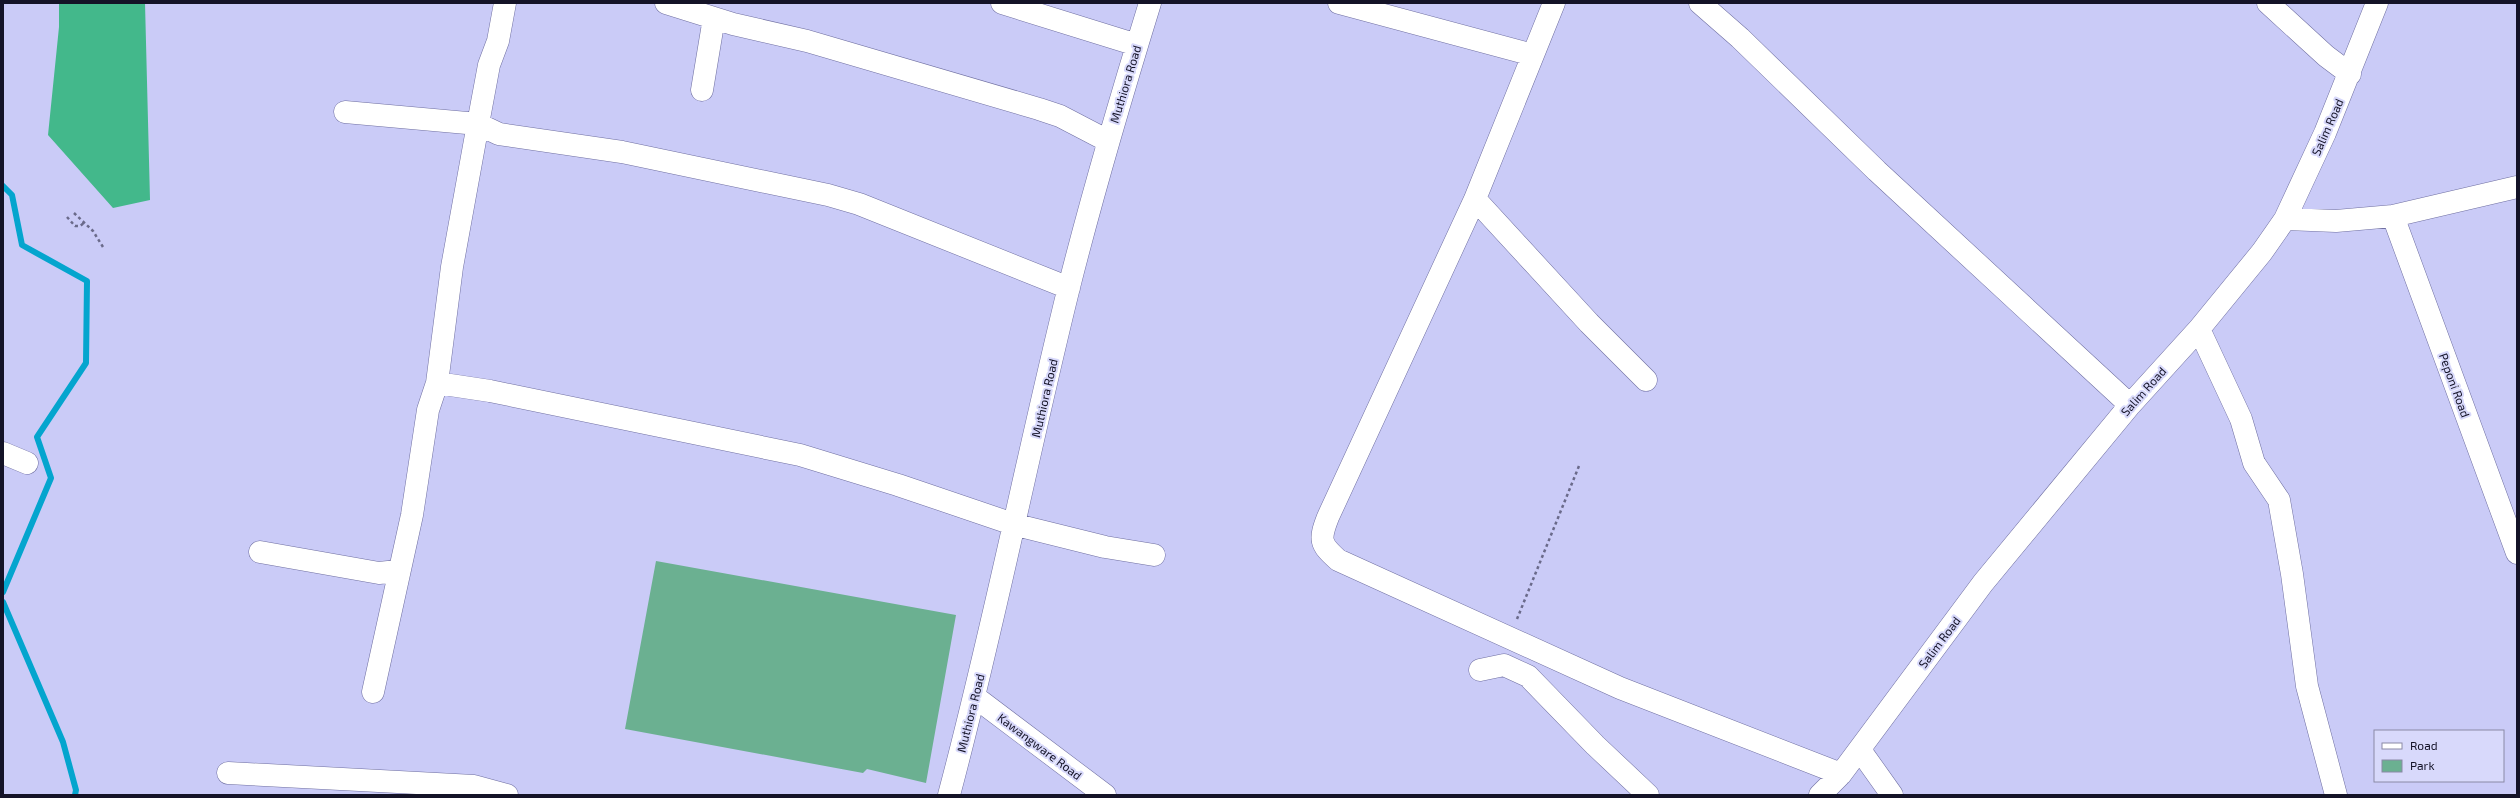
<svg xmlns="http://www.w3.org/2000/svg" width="2520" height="798" viewBox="0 0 2520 798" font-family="'Exo 2',sans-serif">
  <rect width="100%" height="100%" fill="#cacbf7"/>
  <!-- green -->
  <path fill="#6bb091" d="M 656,561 L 956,615 L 926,783 L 867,769 L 863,773 L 625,729 Z"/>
  <!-- forest -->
  <path fill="#43b88b" d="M 59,3 L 145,3 L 150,200 L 113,208 L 48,135 L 59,27 Z"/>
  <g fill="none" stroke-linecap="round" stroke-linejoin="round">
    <!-- stream -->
    <path stroke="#04a5ce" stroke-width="6" d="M 3,186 L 12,195 L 22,245 L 87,281 L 86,363 L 37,437 L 51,478 L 3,592
      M 3,602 L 63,742 L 76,790 L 75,795"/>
    <!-- minor casing -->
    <g stroke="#6f6fa1" stroke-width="23">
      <path id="minor" d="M 666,3 L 733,24 L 807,41 L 1039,109 L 1060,116 L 1108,141
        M 1002,3 L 1137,45
        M 1339,3 L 1533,55
        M 1554,3 L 1475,199 L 1328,517 C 1319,540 1320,544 1338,560 L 1620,688 L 1841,774
        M 1700,3 L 1740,38 L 1877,171 L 2130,405
        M 2268,3 L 2326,56 L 2350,74
        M 702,90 L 714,18
        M 345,112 L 478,124 L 499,134 L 622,152 L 828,195 L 859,204 L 1069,288
        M 1475,199 L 1589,323 L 1646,380
        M 2393,216 L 2517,553
        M 2285,219 L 2336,221 L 2393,216 L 2517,187
        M 2199,329 L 2241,419 L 2254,463 L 2279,500 L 2292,574 L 2307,686 L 2336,795
        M 437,383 L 490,391 L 800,455 L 898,485 L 1016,525 L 1105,547 L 1154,555
        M 3,453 L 27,463
        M 260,552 L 379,573 L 398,571
        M 1480,670 L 1504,665 L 1528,676 L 1595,745 L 1648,795
        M 373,692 L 412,515 L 428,410 L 437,383 L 452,267 L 478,124 L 489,65 L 498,41 L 505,3
        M 975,697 L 1105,795
        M 1860,750 L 1892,795
        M 228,773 L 474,786 L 507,795
        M 949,795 C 994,627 1027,456 1069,287 C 1093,192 1121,97 1150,3
        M 1820,795 L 1841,774 L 1983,583 L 2130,405 L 2199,329 L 2262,252 L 2285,219 L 2325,133 L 2377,3"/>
    </g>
    <!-- path -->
    <path stroke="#6a6a8a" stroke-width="2.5" stroke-dasharray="3 3" stroke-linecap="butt" d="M 74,213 L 93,231 L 103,247
      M 67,217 L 75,226 L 80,226 L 84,223
      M 1517,619 L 1579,466"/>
    <!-- minor -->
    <use href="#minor" stroke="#fff" stroke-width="22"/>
  </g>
  <g text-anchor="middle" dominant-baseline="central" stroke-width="4" stroke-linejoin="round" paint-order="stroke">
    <!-- street labels -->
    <g font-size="12" fill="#141327" stroke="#d8d9fb">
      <text transform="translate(1125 84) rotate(-73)">Muthiora Road</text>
      <text transform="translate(2327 127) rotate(-66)">Salim Road</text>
      <text transform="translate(2455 385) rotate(70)">Peponi Road</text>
      <text transform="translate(2143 391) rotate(-48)">Salim Road</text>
      <text transform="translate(1044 398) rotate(-77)">Muthiora Road</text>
      <text transform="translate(1939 642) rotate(-53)">Salim Road</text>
      <text transform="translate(970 713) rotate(-76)">Muthiora Road</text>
      <text transform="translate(1040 746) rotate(37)">Kawangware Road</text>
    </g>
  </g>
  <!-- border -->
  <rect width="2520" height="798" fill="none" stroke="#141327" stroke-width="8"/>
  <!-- legend -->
  <rect x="2374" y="730" width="130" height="52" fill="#d8d9fb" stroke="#8a8aa6"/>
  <rect x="2382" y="743" width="20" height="6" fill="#ffffff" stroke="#8a8aa6"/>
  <text x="2410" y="750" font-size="12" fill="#141327">Road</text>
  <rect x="2382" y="760" width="20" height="12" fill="#6bb091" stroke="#8a8aa6"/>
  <text x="2410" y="770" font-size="12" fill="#141327">Park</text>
</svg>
